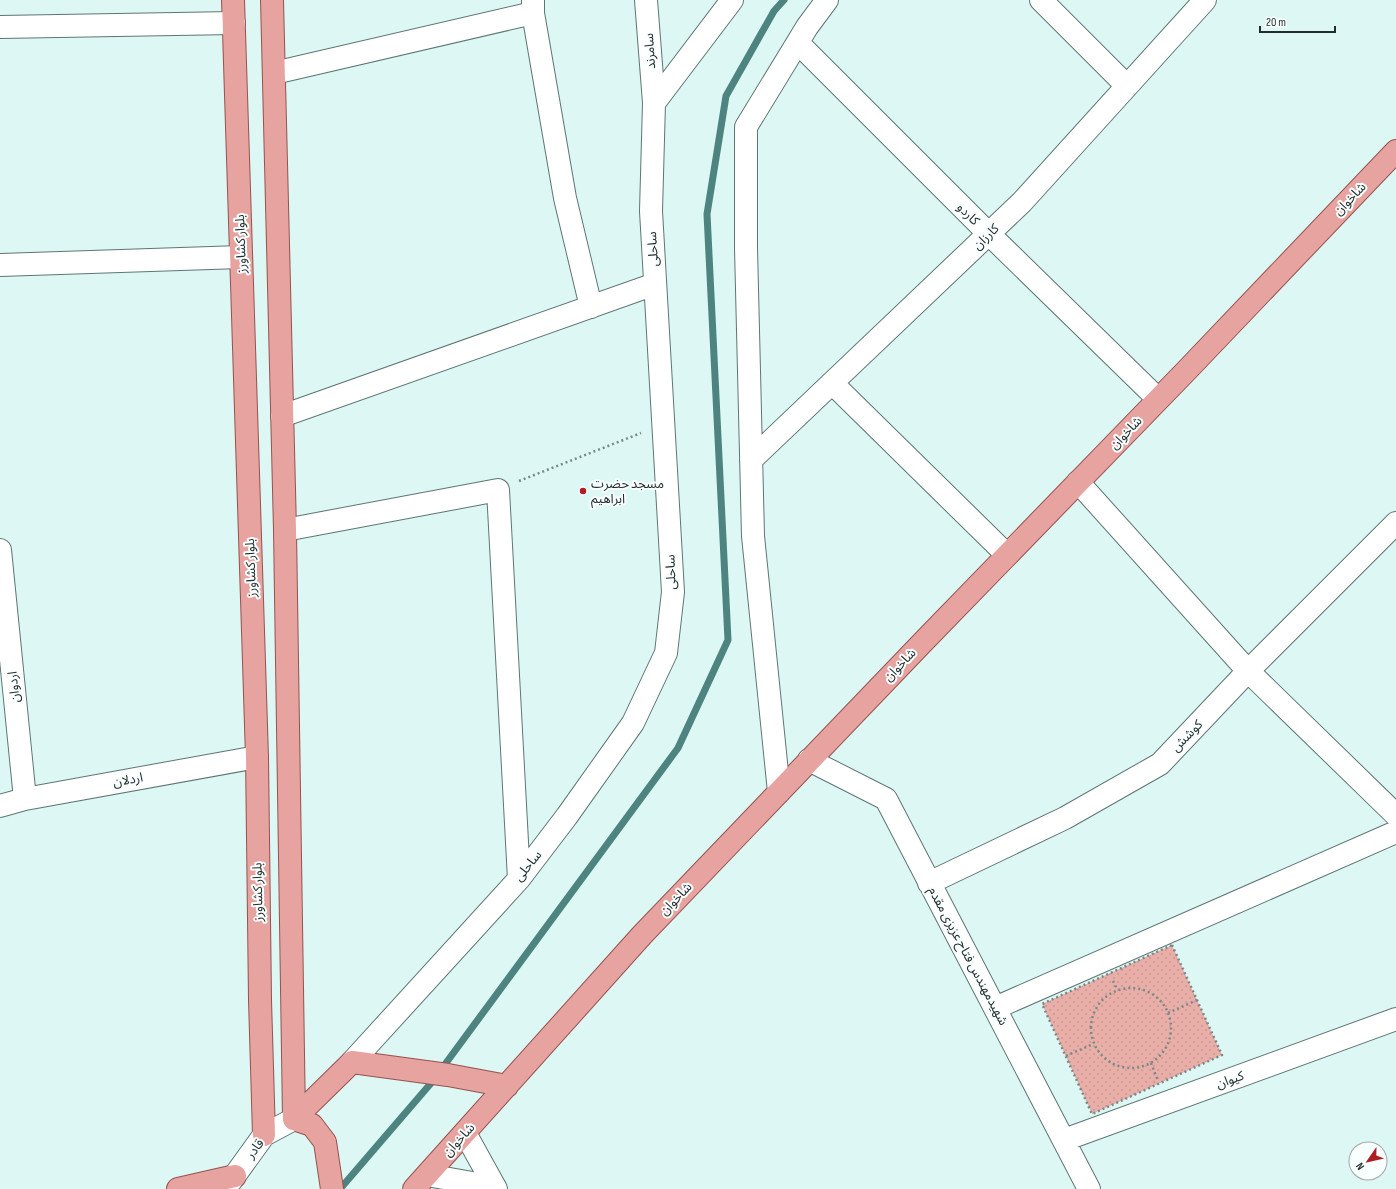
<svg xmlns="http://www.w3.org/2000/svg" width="1396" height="1189" viewBox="0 0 1396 1189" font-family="'Sofia Sans Condensed','Noto Sans Arabic',sans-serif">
  <defs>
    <pattern id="grass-dots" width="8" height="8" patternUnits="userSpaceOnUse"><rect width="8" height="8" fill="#eaaea8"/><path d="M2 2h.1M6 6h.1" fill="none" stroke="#c89691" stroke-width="1.8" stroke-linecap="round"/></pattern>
  </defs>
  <rect width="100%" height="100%" fill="#dcf7f4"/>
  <!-- grass -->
  <path fill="url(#grass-dots)" d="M 1172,945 L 1222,1055 L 1092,1114 L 1042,1004 Z"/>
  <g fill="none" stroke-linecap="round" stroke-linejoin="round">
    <!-- stream -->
    <path stroke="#4e8480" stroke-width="7" d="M 340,1189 L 432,1082 L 678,748 L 728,640 L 707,214 L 726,96 L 774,11 L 784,0"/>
    <!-- minor casing -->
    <g stroke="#5e7673" stroke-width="24">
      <path id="minor" d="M 533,0 L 533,13 L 565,198 L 591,307
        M 646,0 L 654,103
        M 1041,0 L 1127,86
        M 0,27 L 234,23
        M 798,43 L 989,234 L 1158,399
        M 274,73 L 533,13
        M 0,265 L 241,257
        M 832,383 L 1007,555
        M 282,416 L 655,284
        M 751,460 L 1022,202 L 1205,0
        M 1078,482 L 1248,671 L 1396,815
        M 285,530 L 498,490 L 519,879
        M 0,550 L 25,799
        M 809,760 L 886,799 L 1089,1189
        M 779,792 L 753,536 L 746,248 L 746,127 L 807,27 L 827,0
        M 0,806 L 25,799 L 257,757
        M 929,883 L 1065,818 L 1160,764 L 1248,671 L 1396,523
        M 995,1008 L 1396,832
        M 352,1062 L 519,879 L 567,816 L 633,723 L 666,653 L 673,592 L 651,211 L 654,103 L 732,0
        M 465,1133 L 496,1189
        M 1064,1140 L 1396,1019
        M 427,1175 L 495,1187
        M 225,1189 L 264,1135 L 294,1119"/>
    </g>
    <!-- major casing -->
    <g stroke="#97524e" stroke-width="24">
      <path id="major" d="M 233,0 L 257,757 L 260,1000 L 264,1135
        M 272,0 L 285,530 L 294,1119
        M 294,1119 L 352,1062 L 448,1075 L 507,1086
        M 294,1119 L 312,1125 L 325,1142 L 332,1189
        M 178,1189 L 235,1176
        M 414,1189 L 642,935 L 922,643 L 1188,369 L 1396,151"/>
    </g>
    <!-- path -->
    <path stroke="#788a88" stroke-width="2.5" stroke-dasharray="2 3" stroke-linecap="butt" d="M 519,481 L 641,433
      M 1172,945 L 1222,1055 L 1092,1114 L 1042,1004 Z
      M 1113,981 L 1117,989
      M1091 1028a40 40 0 1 1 80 0a40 40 0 1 1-80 0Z
      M 1168,1013 L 1197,1000
      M 1066,1056 L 1093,1044
      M 1151,1063 L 1158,1081"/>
    <!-- minor -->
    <use href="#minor" stroke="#fff" stroke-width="22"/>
    <!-- major -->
    <use href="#major" stroke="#e6a3a0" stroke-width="22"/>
  </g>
  <!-- markers -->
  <circle fill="#af1c25" stroke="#f9fffe" stroke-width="1.5" cx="583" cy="491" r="4"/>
  <g text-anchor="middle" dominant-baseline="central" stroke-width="4" stroke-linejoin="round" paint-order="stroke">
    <!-- street labels -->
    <g font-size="13" fill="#232d2c" stroke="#f9fffe">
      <text transform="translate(650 51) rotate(-94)">سامرند</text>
      <text transform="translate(1350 199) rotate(-46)">شاخوان</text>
      <text transform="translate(968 214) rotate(45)">کاردو</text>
      <text transform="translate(986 237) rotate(-44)">کارزان</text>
      <text transform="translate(241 244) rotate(-92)">بلوار کشاورز</text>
      <text transform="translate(653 249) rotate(-93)">ساحلی</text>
      <text transform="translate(1126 433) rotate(-46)">شاخوان</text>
      <text transform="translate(251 568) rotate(-92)">بلوار کشاورز</text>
      <text transform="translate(671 572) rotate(-92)">ساحلی</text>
      <text transform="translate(900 665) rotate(-46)">شاخوان</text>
      <text transform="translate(14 687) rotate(-96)">اردوان</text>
      <text transform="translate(1187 736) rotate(-46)">کوشش</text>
      <text transform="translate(128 780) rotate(-10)">اردلان</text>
      <text transform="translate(528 866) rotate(-51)">ساحلی</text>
      <text transform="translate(258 892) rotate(-91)">بلوار کشاورز</text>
      <text transform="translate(676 899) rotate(-46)">شاخوان</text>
      <text transform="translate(968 956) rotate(62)">شهیدمهندس فتاح عزیزی مقدم</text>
      <text transform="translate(1230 1080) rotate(-20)">کیوان</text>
      <text transform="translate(459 1140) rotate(-48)">شاخوان</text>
      <text transform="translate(255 1149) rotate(-53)">قادر</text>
    </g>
    <!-- poi labels -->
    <g font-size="13" fill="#232d2c" stroke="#f9fffe" text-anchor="start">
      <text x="591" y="484">مسجد حضرت<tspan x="591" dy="15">ابراهیم</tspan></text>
    </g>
  </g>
  <!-- north arrow -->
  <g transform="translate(1368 1161) rotate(236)"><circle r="19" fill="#f9fffe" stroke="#a3abaa"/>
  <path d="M0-3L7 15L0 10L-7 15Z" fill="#af1c25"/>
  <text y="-6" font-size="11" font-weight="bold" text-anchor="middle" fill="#232d2c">N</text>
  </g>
  <!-- scale -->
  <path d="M1260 26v6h75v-6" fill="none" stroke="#232d2c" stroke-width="2"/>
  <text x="1266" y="26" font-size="12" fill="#232d2c" stroke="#f9fffe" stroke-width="3" paint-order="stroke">20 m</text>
</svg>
